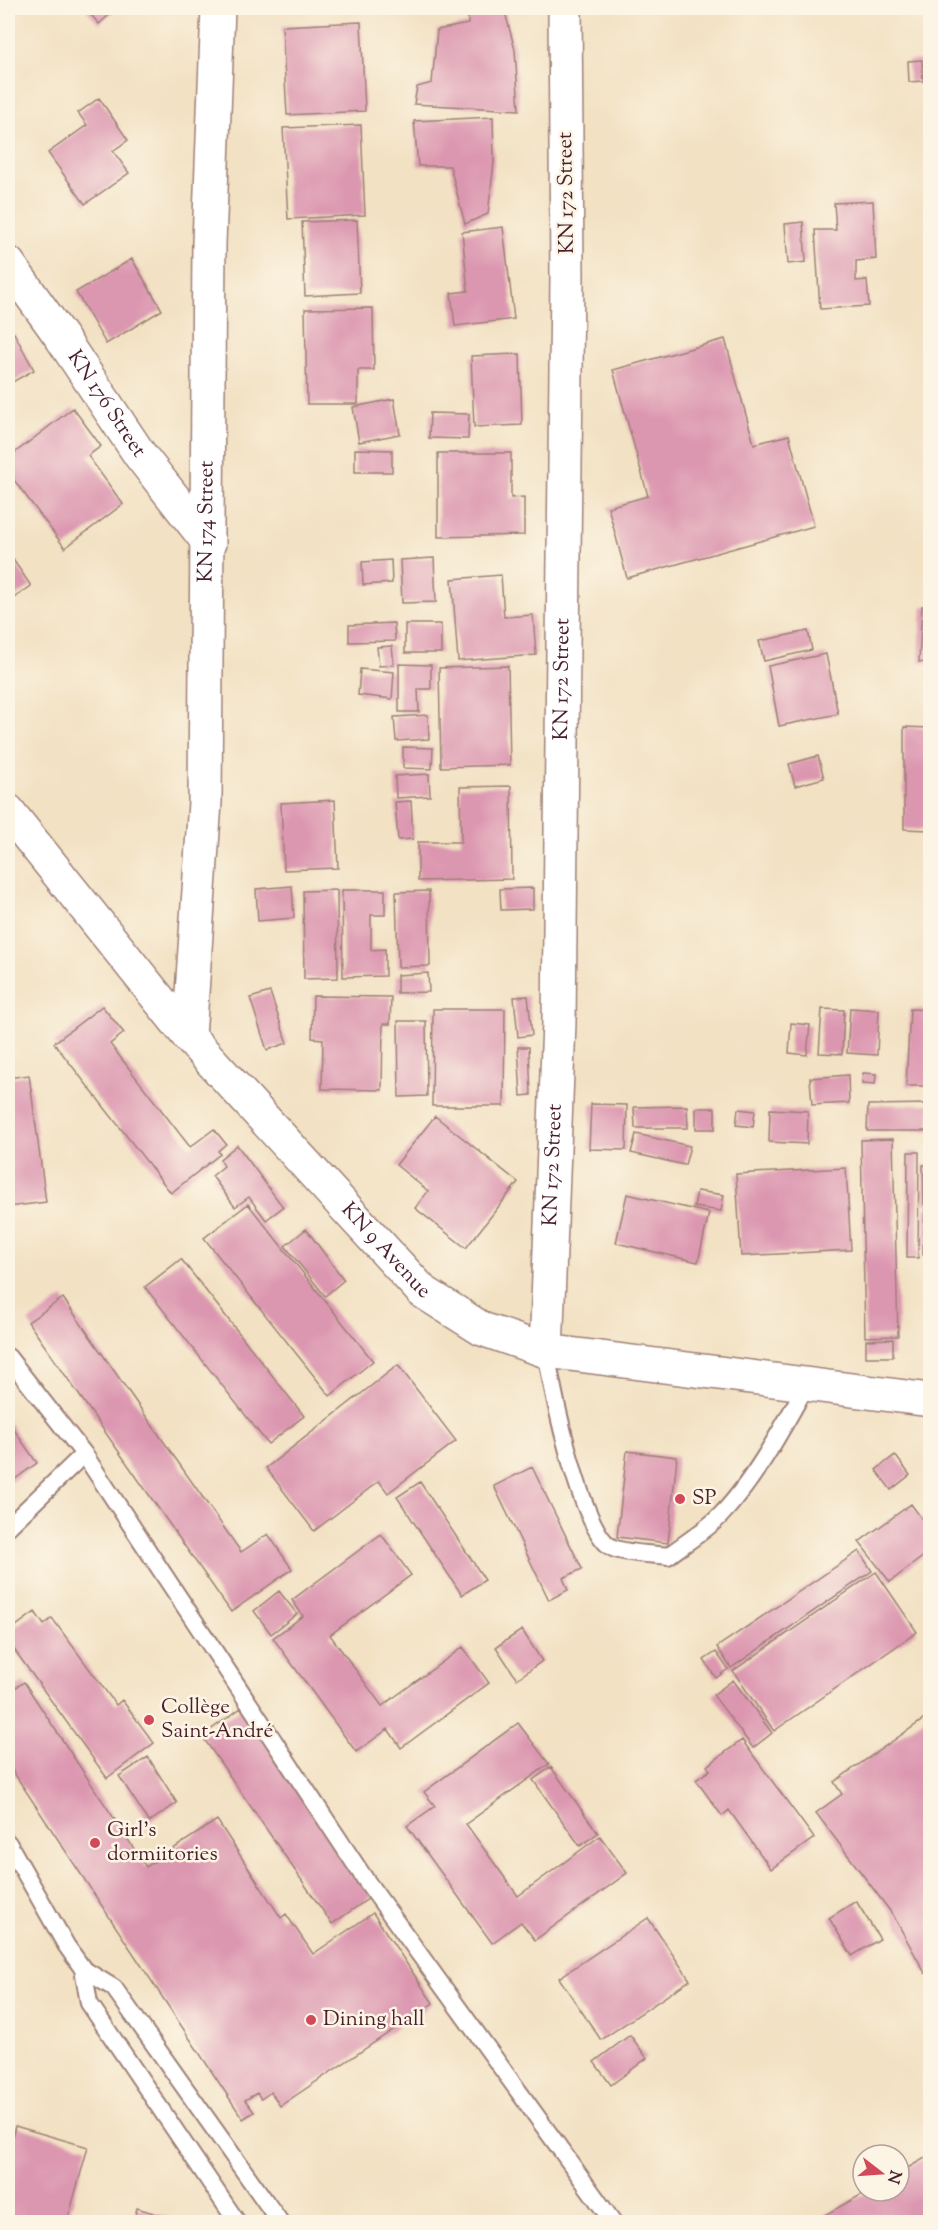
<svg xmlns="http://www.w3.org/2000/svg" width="938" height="2230" viewBox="0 0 938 2230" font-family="'Sorts Mill Goudy',serif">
  <rect width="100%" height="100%" fill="#fcf5e5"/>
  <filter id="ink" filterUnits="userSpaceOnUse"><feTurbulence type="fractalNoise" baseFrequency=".0167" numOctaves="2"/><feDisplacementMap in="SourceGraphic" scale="12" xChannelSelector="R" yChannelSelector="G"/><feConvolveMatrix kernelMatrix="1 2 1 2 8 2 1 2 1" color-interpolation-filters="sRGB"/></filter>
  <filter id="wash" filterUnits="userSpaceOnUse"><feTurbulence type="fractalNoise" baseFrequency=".008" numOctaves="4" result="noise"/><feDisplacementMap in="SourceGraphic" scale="24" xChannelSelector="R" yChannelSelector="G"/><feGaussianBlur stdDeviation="1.35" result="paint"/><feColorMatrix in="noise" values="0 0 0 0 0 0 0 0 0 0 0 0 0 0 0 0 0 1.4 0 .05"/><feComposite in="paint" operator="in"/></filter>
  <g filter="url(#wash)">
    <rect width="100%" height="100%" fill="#f2e1c3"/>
    <g id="blocks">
      <!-- building -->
      <path fill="#dc97b0" d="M 85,8 L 117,8 L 99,24 Z
        M 468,8 L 504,8 L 515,50 L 519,110 L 414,104 L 417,87 L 432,83 L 437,30 L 468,24 Z
        M 361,22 L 365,111 L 287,115 L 282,26 Z
        M 926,48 L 930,48 L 930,76 L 928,76 Z
        M 922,60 L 923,81 L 909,82 L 908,61 Z
        M 99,98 L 128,140 L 113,151 L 129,173 L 85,204 L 48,153 L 87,125 L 78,113 Z
        M 493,117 L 494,162 L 488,214 L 465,224 L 450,166 L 418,166 L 414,121 Z
        M 361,125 L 365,215 L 288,219 L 283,128 Z
        M 873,201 L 876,259 L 856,261 L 856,281 L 867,280 L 869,306 L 820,309 L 815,230 L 836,230 L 834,203 Z
        M 357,220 L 360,293 L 305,296 L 302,222 Z
        M 803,222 L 806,262 L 788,264 L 785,224 Z
        M 503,227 L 514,319 L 455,326 L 451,293 L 468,291 L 462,232 Z
        M 132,259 L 162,310 L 106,344 L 76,292 Z
        M 373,308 L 374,370 L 358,370 L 358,404 L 307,404 L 305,309 Z
        M 14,333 L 34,370 L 9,384 L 8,381 L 8,337 Z
        M 725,339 L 754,444 L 789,435 L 814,526 L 627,578 L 608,507 L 648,496 L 613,370 Z
        M 520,354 L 522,425 L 474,427 L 471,356 Z
        M 394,399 L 400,434 L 359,442 L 353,407 Z
        M 73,408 L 101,446 L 88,456 L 123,504 L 65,548 L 8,472 L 8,458 Z
        M 430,413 L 469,414 L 468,439 L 429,438 Z
        M 355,449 L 392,450 L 392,472 L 355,472 Z
        M 438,453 L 511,453 L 511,498 L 524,497 L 524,535 L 438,537 Z
        M 8,552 L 31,586 L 8,602 Z
        M 434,558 L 436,602 L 402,603 L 400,560 Z
        M 391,560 L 392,583 L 363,585 L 362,562 Z
        M 501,575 L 504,617 L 533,615 L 536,655 L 458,661 L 452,579 Z
        M 922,606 L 930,606 L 930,663 L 919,662 Z
        M 394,623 L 395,641 L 349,642 L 349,625 Z
        M 405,624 L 441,624 L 441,653 L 405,653 Z
        M 808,631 L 812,650 L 764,661 L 759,641 Z
        M 392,646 L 394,665 L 379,666 L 377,647 Z
        M 826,654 L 838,714 L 779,726 L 768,666 Z
        M 399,664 L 431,665 L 431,689 L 418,689 L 419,712 L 399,712 Z
        M 508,666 L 510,765 L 441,767 L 439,668 Z
        M 360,669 L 394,672 L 392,699 L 358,695 Z
        M 428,715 L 429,739 L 396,741 L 394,717 Z
        M 904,727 L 930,728 L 930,830 L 904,829 Z
        M 403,747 L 433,748 L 432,769 L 403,768 Z
        M 818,756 L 824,778 L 795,786 L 789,764 Z
        M 429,774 L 430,796 L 396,798 L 395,776 Z
        M 511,786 L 512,879 L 418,881 L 418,842 L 461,842 L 460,787 Z
        M 335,800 L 338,868 L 284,870 L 281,803 Z
        M 411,801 L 413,839 L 398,840 L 395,802 Z
        M 292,886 L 294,918 L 258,921 L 256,889 Z
        M 533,888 L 533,909 L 501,910 L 500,889 Z
        M 337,890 L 338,978 L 304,979 L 303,891 Z
        M 342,890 L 385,890 L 385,915 L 371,915 L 371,950 L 385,949 L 385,976 L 343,977 Z
        M 429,891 L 430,966 L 398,967 L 396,892 Z
        M 428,973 L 429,992 L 397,993 L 397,975 Z
        M 270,992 L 287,1043 L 267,1050 L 250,998 Z
        M 313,996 L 391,997 L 390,1024 L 383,1024 L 382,1090 L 322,1089 L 323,1039 L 312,1038 Z
        M 528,996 L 532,1035 L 518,1037 L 514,997 Z
        M 102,1006 L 124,1033 L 110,1044 L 190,1147 L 214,1129 L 226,1144 L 218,1151 L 220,1154 L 171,1193 L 54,1043 Z
        M 850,1008 L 879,1010 L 877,1055 L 847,1053 Z
        M 433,1009 L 505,1009 L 504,1106 L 432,1106 Z
        M 822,1009 L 844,1010 L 842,1054 L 819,1053 Z
        M 910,1009 L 930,1010 L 930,1086 L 906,1086 Z
        M 398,1021 L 426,1021 L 427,1096 L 399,1097 Z
        M 791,1023 L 810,1025 L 807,1055 L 789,1053 Z
        M 518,1047 L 529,1047 L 531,1095 L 521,1096 Z
        M 863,1073 L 876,1074 L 875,1084 L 862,1083 Z
        M 29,1075 L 46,1202 L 8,1207 L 8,1078 Z
        M 848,1075 L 849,1103 L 812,1105 L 810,1078 Z
        M 591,1104 L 627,1105 L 626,1150 L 589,1149 Z
        M 930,1104 L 930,1131 L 867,1131 L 868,1105 Z
        M 687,1106 L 688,1128 L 635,1128 L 634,1107 Z
        M 696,1108 L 715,1108 L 715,1129 L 696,1129 Z
        M 738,1109 L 755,1111 L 753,1127 L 736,1125 Z
        M 770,1109 L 808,1111 L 807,1144 L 769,1142 Z
        M 435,1116 L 518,1182 L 466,1248 L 415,1208 L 428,1191 L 396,1165 Z
        M 636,1134 L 690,1146 L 685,1165 L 631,1153 Z
        M 893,1139 L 898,1336 L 865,1337 L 861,1140 Z
        M 237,1145 L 283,1207 L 266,1220 L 249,1197 L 235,1207 L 212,1176 L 224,1166 L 220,1159 Z
        M 908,1152 L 919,1152 L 918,1258 L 907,1258 Z
        M 923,1165 L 930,1165 L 930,1203 L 924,1204 Z
        M 846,1168 L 851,1250 L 741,1256 L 736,1174 Z
        M 697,1191 L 724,1195 L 721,1211 L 694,1207 Z
        M 627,1194 L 709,1213 L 698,1262 L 616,1243 Z
        M 248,1204 L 373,1361 L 330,1396 L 204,1238 Z
        M 925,1208 L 930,1208 L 930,1255 L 923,1255 Z
        M 306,1229 L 344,1280 L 325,1296 L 285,1246 Z
        M 181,1259 L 304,1416 L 268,1444 L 145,1287 Z
        M 63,1298 L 241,1552 L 268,1534 L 292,1569 L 231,1612 L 28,1322 Z
        M 893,1339 L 893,1357 L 866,1357 L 866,1340 Z
        M 398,1365 L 456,1441 L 388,1493 L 379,1481 L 314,1531 L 266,1468 Z
        M 8,1421 L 37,1463 L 8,1484 Z
        M 627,1451 L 677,1457 L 668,1543 L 617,1537 Z
        M 895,1455 L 910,1475 L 891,1490 L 876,1470 Z
        M 532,1467 L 582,1569 L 563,1578 L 568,1590 L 549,1600 L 494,1486 Z
        M 420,1482 L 485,1580 L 462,1595 L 397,1497 Z
        M 911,1504 L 930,1530 L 930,1551 L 890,1582 L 859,1542 Z
        M 381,1534 L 411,1575 L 330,1635 L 382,1706 L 463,1647 L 489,1683 L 401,1748 L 388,1729 L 356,1752 L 273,1638 L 303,1616 L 292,1600 Z
        M 859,1551 L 872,1571 L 731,1668 L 717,1647 Z
        M 876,1572 L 917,1632 L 774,1731 L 733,1671 Z
        M 279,1591 L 297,1614 L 271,1634 L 254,1611 Z
        M 35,1612 L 44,1625 L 52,1618 L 116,1705 L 122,1700 L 154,1743 L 107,1778 L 8,1641 L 8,1632 Z
        M 522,1630 L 542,1661 L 517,1679 L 496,1647 Z
        M 716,1652 L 728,1669 L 716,1678 L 704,1660 Z
        M 733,1680 L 772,1733 L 753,1748 L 713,1695 Z
        M 24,1682 L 146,1867 L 217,1820 L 281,1918 L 286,1914 L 313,1954 L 373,1913 L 433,2003 L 280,2106 L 271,2092 L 261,2099 L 257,2093 L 245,2100 L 254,2112 L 243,2119 L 8,1764 L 8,1693 Z
        M 241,1708 L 372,1896 L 332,1924 L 202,1736 Z
        M 930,1715 L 930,1974 L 925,1973 L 893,1915 L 816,1813 L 842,1794 L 834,1782 Z
        M 518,1723 L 549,1764 L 466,1824 L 518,1896 L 600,1836 L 627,1873 L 535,1940 L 521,1922 L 492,1943 L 407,1826 L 435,1806 L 424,1792 Z
        M 742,1740 L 814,1838 L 771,1869 L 729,1810 L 722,1816 L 696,1780 L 710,1770 L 707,1766 Z
        M 148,1757 L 177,1803 L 149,1822 L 119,1776 Z
        M 551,1767 L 598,1833 L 580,1846 L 533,1780 Z
        M 856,1901 L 880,1939 L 852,1956 L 829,1918 Z
        M 648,1918 L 690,1980 L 601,2040 L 559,1978 Z
        M 630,2035 L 647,2058 L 611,2085 L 594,2062 Z
        M 15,2126 L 88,2147 L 67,2222 L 36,2222 L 8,2214 L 8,2154 Z
        M 930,2155 L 930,2214 L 916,2222 L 812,2222 L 868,2191 L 899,2191 L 899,2173 Z
        M 137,2208 L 183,2222 L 133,2222 Z"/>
    </g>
  </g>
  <g filter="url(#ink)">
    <use href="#blocks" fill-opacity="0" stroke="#9e8077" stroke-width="1.5"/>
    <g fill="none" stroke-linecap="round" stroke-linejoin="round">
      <!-- service casing -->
      <g stroke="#9e8077" stroke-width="20">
        <path id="service" d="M 546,1351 C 552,1387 581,1535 613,1548 C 627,1554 653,1554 668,1556 C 685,1543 705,1531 720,1516 C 754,1481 783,1427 807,1384
          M 8,1357 L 84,1454 L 365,1879 L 613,2222
          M 8,1527 L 84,1454
          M 8,1843 L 66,1945 L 83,1969 L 114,1988 L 280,2222
          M 83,1969 L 89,2003 L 237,2222"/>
      </g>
      <!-- minor casing -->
      <g stroke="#9e8077" stroke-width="36">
        <g id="minor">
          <path id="s1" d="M 8,263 L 61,337 L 140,455 L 209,543"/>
          <path id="s2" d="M 8,811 L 189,1037 L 422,1291 L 482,1329 L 546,1351 L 930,1400"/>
          <path id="s3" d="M 189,1037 L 205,802 L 209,243 L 218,8"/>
          <path id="s4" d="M 546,1351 L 559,1023 L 567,277 L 565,8"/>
        </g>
      </g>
      <!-- service -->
      <use href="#service" stroke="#fff" stroke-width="16"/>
      <!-- minor -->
      <use href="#minor" stroke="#fff" stroke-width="33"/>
    </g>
  </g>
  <!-- markers -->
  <g fill="#d1495b" stroke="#fcf5e5" stroke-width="2">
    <circle cx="680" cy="1499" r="6"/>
    <circle cx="149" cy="1720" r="6"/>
    <circle cx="95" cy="1843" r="6"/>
    <circle cx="311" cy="2020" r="6"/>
  </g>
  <g text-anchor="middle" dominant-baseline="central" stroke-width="5" stroke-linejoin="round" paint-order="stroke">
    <!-- street labels -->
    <g font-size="21" fill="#4a1f2b" stroke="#fcf5e5">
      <text transform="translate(567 193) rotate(-91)">KN 172 Street</text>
      <text stroke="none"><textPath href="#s1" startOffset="172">KN 176 Street</textPath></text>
      <text stroke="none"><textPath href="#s3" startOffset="516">KN 174 Street</textPath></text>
      <text stroke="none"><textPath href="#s4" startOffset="672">KN 172 Street</textPath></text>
      <text stroke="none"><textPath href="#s4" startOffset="186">KN 172 Street</textPath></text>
      <text stroke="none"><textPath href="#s2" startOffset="580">KN 9 Avenue</textPath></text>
    </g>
    <!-- poi labels -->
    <g font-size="21" fill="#4a1f2b" stroke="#fcf5e5" text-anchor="start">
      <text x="692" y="1499">SP</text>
      <text x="161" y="1708">Collège<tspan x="161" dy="24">Saint-André</tspan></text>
      <text x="107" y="1831">Girl's<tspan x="107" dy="24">dormiitories</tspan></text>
      <text x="323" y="2020">Dining hall</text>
    </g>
  </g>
  <!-- margin -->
  <rect width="938" height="2230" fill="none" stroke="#fcf5e5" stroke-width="30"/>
  <!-- north arrow -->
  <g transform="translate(881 2173) rotate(107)"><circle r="28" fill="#fcf5e5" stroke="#b59f9b" stroke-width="1.5"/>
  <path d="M0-4.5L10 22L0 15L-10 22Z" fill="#d1495b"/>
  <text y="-9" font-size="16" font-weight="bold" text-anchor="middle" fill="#4a1f2b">N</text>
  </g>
</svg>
